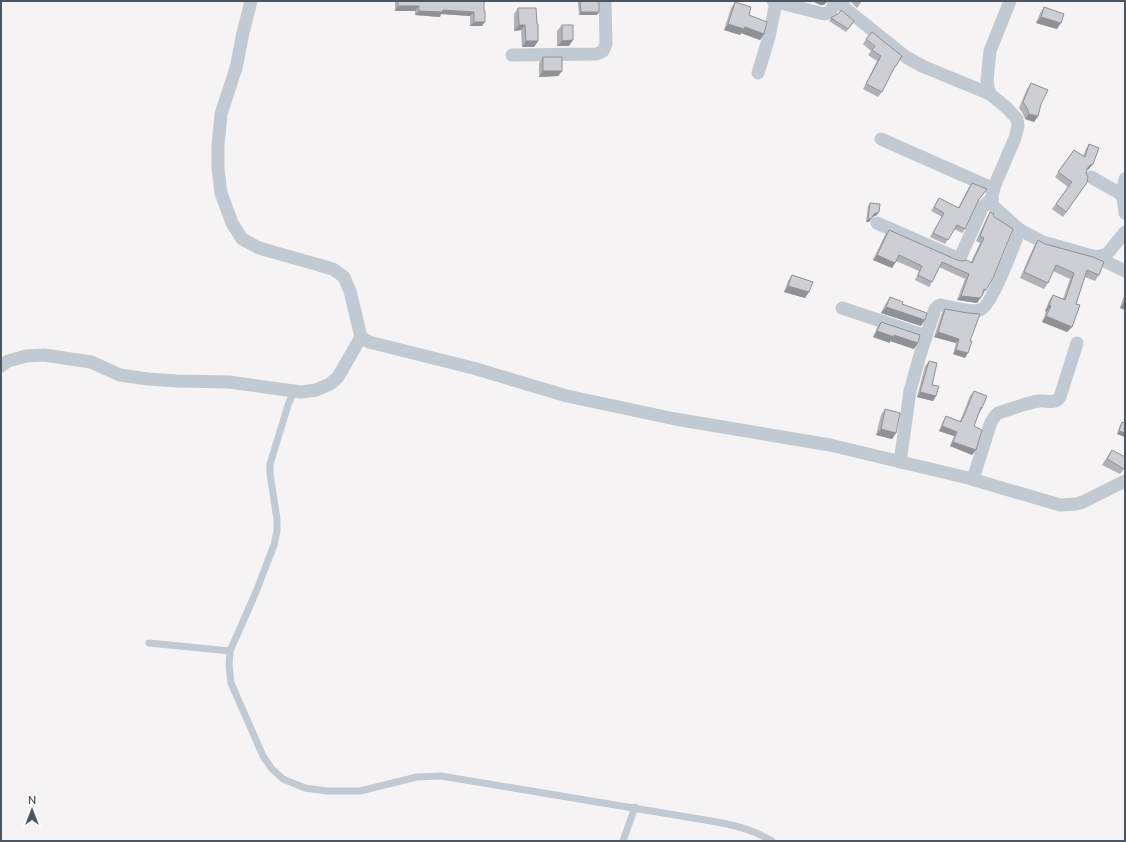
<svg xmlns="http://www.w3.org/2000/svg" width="1126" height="842" font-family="'Nunito Sans',sans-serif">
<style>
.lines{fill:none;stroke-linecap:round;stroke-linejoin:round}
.service{stroke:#c1cad2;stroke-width:7}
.minor{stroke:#c1cad2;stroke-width:13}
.wall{fill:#b0b2b7}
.shaded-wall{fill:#909195}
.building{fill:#cdcfd5;stroke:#909195}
</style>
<rect width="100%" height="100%" fill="#f5f3f3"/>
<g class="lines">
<g class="service">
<path d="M294,390L288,405L270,464V474L277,519V531L274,545L256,592L230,651L229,665L231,683L263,756L272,769L283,779L305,788L327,791H360L417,777L441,776L717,822C737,826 754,830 772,841"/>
<path d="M149,643L230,651"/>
<path d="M623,841L635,807"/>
</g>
<g class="minor">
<path d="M251,1L243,33L236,68L221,114L218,146V169L221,193L232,223L242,239L259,248L333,269L344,277L350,291L361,337L369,342L473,368L567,396L675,419L830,445L968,478L1060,505L1076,504L1083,502L1125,481"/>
<path d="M773,1L824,14L830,12L836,1"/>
<path d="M840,1L846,9L906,57L922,66L990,94"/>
<path d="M1010,1L990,51L987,81L988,87L990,94L1007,108L1017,119L1018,126L1015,138L994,187L992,196V205L1020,230L1043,242L1096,257L1107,254L1125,232"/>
<path d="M512,55L597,54L603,51L606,44L605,1"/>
<path d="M758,73L769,37L776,2"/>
<path d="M881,139L994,189"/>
<path d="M1091,177L1121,194L1123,198L1125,213"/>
<path d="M1122,196L1125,179"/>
<path d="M877,223L957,258H960L983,206L992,199"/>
<path d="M1096,257L1125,271"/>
<path d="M842,308L926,336"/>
<path d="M1,366L8,361L26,356L44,355L91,362L120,375L148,379L177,381L229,382L301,392L316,390L330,384L338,377L361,337"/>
<path d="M900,462L910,391L920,355L935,309L938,306L941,305C951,307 971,313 980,310C992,306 1014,244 1020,230"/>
<path d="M973,479L991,422L995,416L998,413C1011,409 1026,403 1039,401C1046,400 1054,405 1060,397L1077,343"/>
</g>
</g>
<g class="wall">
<path d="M395,1H484L482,26H470V16L441,14L440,17L415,15V11H395Z"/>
<path d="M579,1H599L597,15H579L578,2Z"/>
<path d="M850,1H862L857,8Z"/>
<path d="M735,2L749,15L764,34L760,40L741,33L740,35L724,30L731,8Z"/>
<path d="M1044,7L1057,29L1036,23L1040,13Z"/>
<path d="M518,8L537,24L538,41L534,47H522L521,30L514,31V14Z"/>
<path d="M831,18L854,21L846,32L829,21Z"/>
<path d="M562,25L569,46H557V31Z"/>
<path d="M866,39L896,66L893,71L882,92L878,97L863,89L877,61L868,55L871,51L863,44Z"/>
<path d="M543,57L562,71L558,76L539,77V63Z"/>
<path d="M1031,83L1041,104L1038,116L1034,122L1025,119L1023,114L1019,108L1027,89Z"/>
<path d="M1089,144V169L1087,170L1086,173L1087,180L1088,181L1063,217L1052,209L1068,187L1055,177L1074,150L1083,156L1086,149Z"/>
<path d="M972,183L987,189L978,201L965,229L962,233L954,229L945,244L930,237L942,217L931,211L939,198L958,208L969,187Z"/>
<path d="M870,203L877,215L873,217L869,222H866L868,206Z"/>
<path d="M990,212L993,216L986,290L977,303L957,300L965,279L939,267L932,282L929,287L915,280L919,271L896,261L892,268L873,260L885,235L889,230L957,260L971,262L980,243L976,241L987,217Z"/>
<path d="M1038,240L1099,275L1095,281L1085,277L1076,304L1072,327L1067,332L1042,322L1046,312L1045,311L1049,301L1053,295L1063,299L1070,279L1053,271L1048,283L1044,289L1020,278L1034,246Z"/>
<path d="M792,275L805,298L784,292L788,281Z"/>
<path d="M1125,296V310L1120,308L1123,298Z"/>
<path d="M890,297L902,304L921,326L881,313L886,303Z"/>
<path d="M945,309L970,341L965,358L953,354L956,343L934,337L942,313Z"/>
<path d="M881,322L914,349L890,341V343L873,337L877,328Z"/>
<path d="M929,361L932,385L936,396L933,401L917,397L925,366Z"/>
<path d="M974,391L982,408L979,413L974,426L972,455L950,446L954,436L939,431L943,421L946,416L960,421L961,419L970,396Z"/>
<path d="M885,409L896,433L892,439L876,435L881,415Z"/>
<path d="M1122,422L1125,423V437L1117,434L1120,425Z"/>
<path d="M1112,450L1124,469L1120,474L1102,465Z"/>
</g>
<g class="shaded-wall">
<path d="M812,1H828L824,5H820Z"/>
<path d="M398,6H419L415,11H395Z"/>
<path d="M443,10L474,12L470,16L441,14L440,17L415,15L419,11Z"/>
<path d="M581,12H599L597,15H579Z"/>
<path d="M1041,17L1061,23L1057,29L1036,23Z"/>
<path d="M474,22H485L482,26H470Z"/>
<path d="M728,24L745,27L764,34L760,40L741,33L740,35L724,30Z"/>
<path d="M519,25H525L521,30L514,31Z"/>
<path d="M573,40L569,46H557L562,41Z"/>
<path d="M526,41H538L534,47H522Z"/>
<path d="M543,71H562L558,76L539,77Z"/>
<path d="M1029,114L1038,116L1034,122L1025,119Z"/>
<path d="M1093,164L1089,169L1087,170L1084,173L1090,165Z"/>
<path d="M879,212L877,215L872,217L874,214Z"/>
<path d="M868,219H871L869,222H866Z"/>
<path d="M877,255L895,263L892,268L873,260Z"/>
<path d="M788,286L809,292L805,298L784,292Z"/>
<path d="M961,296H982L977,303L957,300Z"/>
<path d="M1124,302L1125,303V310L1120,308Z"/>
<path d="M1049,305L1051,306L1046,312L1045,311Z"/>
<path d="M886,307L925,320L921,326L881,313Z"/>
<path d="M1046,316L1072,327L1067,332L1042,322Z"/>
<path d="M877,331L894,335L918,343L914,349L890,341V343L873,337Z"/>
<path d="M938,332L959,339L956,343L934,337Z"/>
<path d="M956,350L968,353L965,358L953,354Z"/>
<path d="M920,392L936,396L933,401L917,397Z"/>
<path d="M981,407L982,408L979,413L977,412Z"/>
<path d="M942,426L957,432L954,436L939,431Z"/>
<path d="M881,429L896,433L892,439L876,435Z"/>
<path d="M1119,431L1125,433V437L1117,434Z"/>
<path d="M953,442L976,450L972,455L950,446Z"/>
</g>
<g class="building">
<path d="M398,1H484V11H485V22H474V12L443,10V12L419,11V6H398Z"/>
<path d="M580,1H599V12H581Z"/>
<path d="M735,2L751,7L749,15L767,22L764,34L745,27L744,29L728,24Z"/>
<path d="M1044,7L1064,14L1061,23L1041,17Z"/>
<path d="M518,8H536L537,24H538V41H526L525,25H519Z"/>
<path d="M841,10L854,21L848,29L831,18L839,13Z"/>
<path d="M562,25H573V40L562,41Z"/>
<path d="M872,32L902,56L896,66H895L882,92L866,84L881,56L872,50L875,46L866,39Z"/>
<rect x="543" y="57" width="19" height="14"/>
<path d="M1031,83L1048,90L1041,104L1038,116L1029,114L1027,108L1023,102Z"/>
<path d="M1089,144L1099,148L1093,164L1090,165L1087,169L1086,173L1088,177L1087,180L1088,181L1066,212L1056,204L1072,182L1058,172L1074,150L1085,157Z"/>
<path d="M972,183L987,189L979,199L965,229L957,225L948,240L933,233L944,213L934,207L939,198L959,208Z"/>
<path d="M870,203L880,204L879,212L874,214L871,219H868Z"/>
<path d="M990,212L994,214L993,216L1013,229L993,278L986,290L984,289L982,296L980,298L961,296L969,274L942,262L932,282L918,275L922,266L899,255L895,263L877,255L889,230L957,260L963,261L967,260L972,263L984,238L980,236Z"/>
<path d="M1038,240L1045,244L1093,257L1104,262L1099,275L1087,270L1076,304L1080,305L1072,327L1046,316L1051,306L1049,305L1053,295L1065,300L1074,273L1056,265L1048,283L1024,272Z"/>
<path d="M792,275L813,282L809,292L788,286Z"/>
<path d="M890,297L903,302L902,304L927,313L925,320L886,307Z"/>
<path d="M945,309L968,313L980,314L970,341H972L968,353L956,350L959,339L938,332Z"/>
<path d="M881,322L920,335L918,343L894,335V337L877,331Z"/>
<path d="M929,361L937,363L932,385L939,386L936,396L920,392Z"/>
<path d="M974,391L987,396L982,408L981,407L974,426L982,430L976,450L953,442L957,432L942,426L946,416L961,422L962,418H963Z"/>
<path d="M885,409L900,413L896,433L881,429Z"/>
<path d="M1122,422L1125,423V433L1119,431Z"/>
<path d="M1112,450L1125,457V466L1124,469L1107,459Z"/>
</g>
<rect width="1126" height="842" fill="none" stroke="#4a5661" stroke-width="4"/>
<g transform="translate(32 810)" stroke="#ffffff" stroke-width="3" paint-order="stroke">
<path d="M0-3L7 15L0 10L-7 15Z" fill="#4a5661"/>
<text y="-6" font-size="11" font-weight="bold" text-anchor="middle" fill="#4a5661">N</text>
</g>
</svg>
